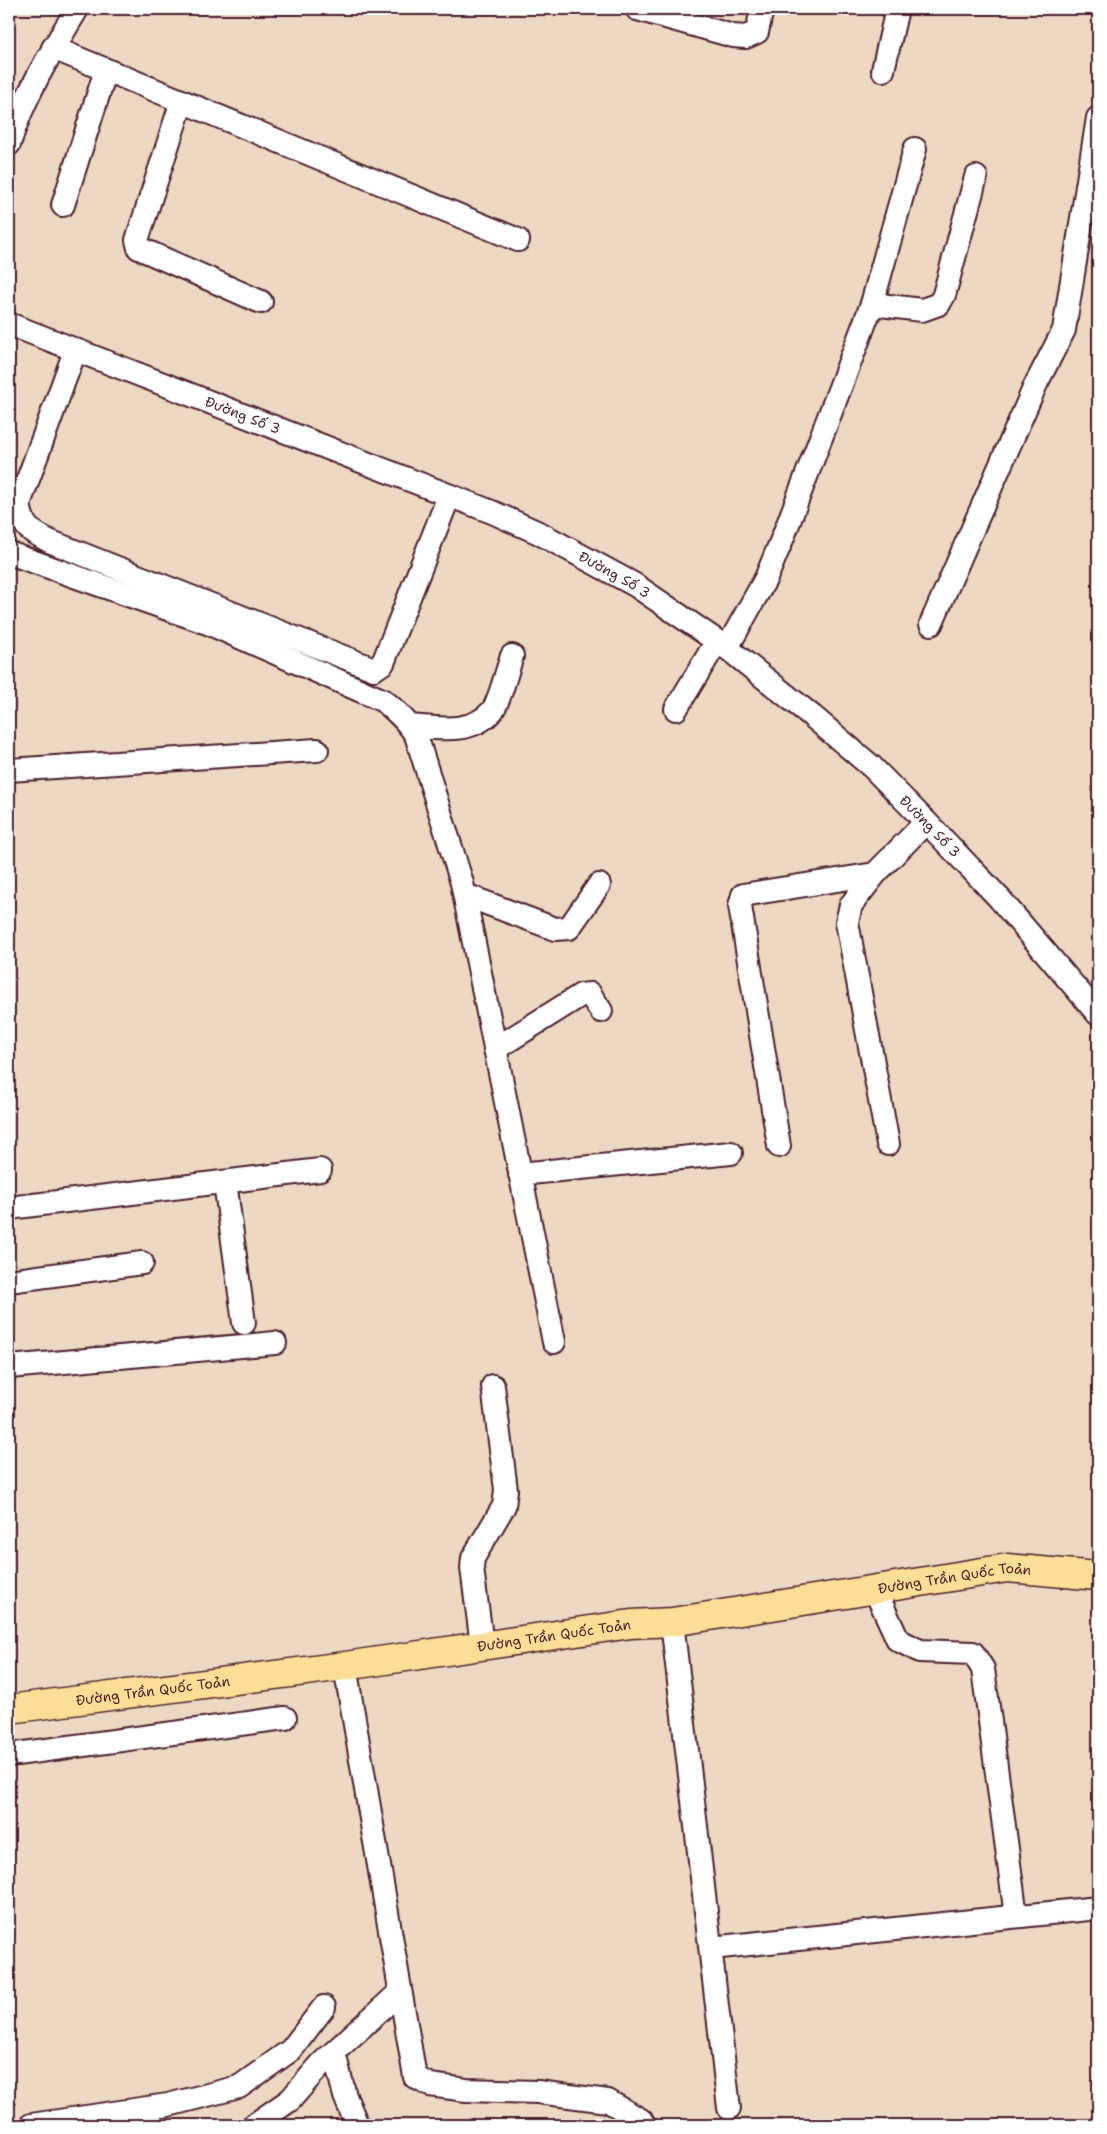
<svg xmlns="http://www.w3.org/2000/svg" width="1107" height="2134" font-family="'Shantell Sans',sans-serif">
<style>
.built{fill:#ecd8c3}
.lines{fill:none;stroke-linecap:round;stroke-linejoin:round}
.minor-casing{stroke:#4a1f2b;stroke-width:26}
.major-casing{stroke:#4a1f2b;stroke-width:31}
.minor{stroke:#fff;stroke-width:22}
.major{stroke:#fdde96;stroke-width:28}
.labels{text-anchor:middle;dominant-baseline:central;stroke-width:4.5;stroke-linejoin:round;paint-order:stroke}
.street-label{font-size:14px;fill:#4a1f2b;stroke:#fff}
</style>
<rect width="100%" height="100%" fill="#f4e8dc"/>
<filter id="ink" filterUnits="userSpaceOnUse"><feTurbulence type="fractalNoise" baseFrequency=".02" numOctaves="2"/><feDisplacementMap in="SourceGraphic" scale="10" xChannelSelector="R" yChannelSelector="G"/><feConvolveMatrix kernelMatrix="1 2 1 2 8 2 1 2 1" color-interpolation-filters="sRGB"/></filter>
<g filter="url(#ink)">
<rect class="built" x="9" y="9" width="1089" height="2116"/>
<g class="lines">
<g class="minor-casing">
<g id="minor">
<path d="M637,9L733,36L746,37L757,32L762,9"/>
<path d="M53,48L518,240"/>
<path d="M883,70L897,9"/>
<path d="M182,101L137,240L139,248L261,302"/>
<path d="M9,144C24,96 51,52 77,9"/>
<path d="M63,205L106,70"/>
<path d="M872,304L922,310L939,304L944,295L976,177"/>
<path id="s1" d="M9,324L492,512L539,533L635,585L727,648L812,716L872,767L939,835L999,898L1098,1014"/>
<path d="M75,351L19,504C24,530 28,529 49,541L374,669L383,663L449,496"/>
<path d="M9,553L210,624L384,701C397,712 407,721 416,735L462,883L554,1342"/>
<path d="M931,624L1036,384L1064,330L1098,118"/>
<path d="M727,648L766,578L783,537L872,304L915,149"/>
<path d="M676,709L717,641"/>
<path d="M410,726C438,728 471,735 492,711C499,703 508,667 512,656"/>
<path d="M9,770L317,750"/>
<path d="M465,895L555,929L569,928L599,885"/>
<path d="M495,1049L581,995L590,994L601,1011"/>
<path d="M888,1144L847,922L851,905L875,874L926,822"/>
<path d="M779,1146L740,906L743,895L875,874"/>
<path d="M520,1174L731,1153"/>
<path d="M225,1182L244,1323"/>
<path d="M9,1208L320,1170"/>
<path d="M9,1281L142,1263"/>
<path d="M9,1367L275,1343"/>
<path d="M875,1590L898,1640L920,1651L973,1653L983,1669L1016,1916"/>
<path d="M672,1622L729,2108"/>
<path d="M482,1645L472,1568L473,1558L504,1506L506,1490L493,1386"/>
<path d="M345,1666L415,2077L430,2085L466,2090L538,2092L608,2101L641,2120L644,2125"/>
<path d="M9,1755L285,1718"/>
<path d="M711,1948L1098,1908"/>
<path d="M334,2053L345,2096L357,2125"/>
<path d="M31,2125L168,2105L239,2087L291,2050L324,2007"/>
<path d="M254,2125L290,2100L322,2063L400,1992"/>
</g>
</g>
<g class="major-casing">
<g id="major">
<path id="s2" d="M9,1709L345,1666L631,1624L672,1622L1007,1568L1098,1576"/>
</g>
</g>
<use href="#minor" class="minor"/>
<use href="#major" class="major"/>
</g>
</g>
<g class="labels">
<g class="street-label">
<text stroke="none"><textPath href="#s1" startOffset="251">Đường Số 3</textPath></text>
<text stroke="none"><textPath href="#s1" startOffset="656">Đường Số 3</textPath></text>
<text stroke="none"><textPath href="#s1" startOffset="1061">Đường Số 3</textPath></text>
<text stroke="none"><textPath href="#s2" startOffset="955">Đường Trần Quốc Toản</textPath></text>
<text stroke="none"><textPath href="#s2" startOffset="550">Đường Trần Quốc Toản</textPath></text>
<text stroke="none"><textPath href="#s2" startOffset="145">Đường Trần Quốc Toản</textPath></text>
</g>
</g>
<rect width="1107" height="2134" fill="none" stroke="#fff" stroke-width="30"/>
<rect x="15" y="15" width="1077" height="2104" fill="none" stroke="#4a1f2b" stroke-width="2" filter="url(#ink)"/>
</svg>
